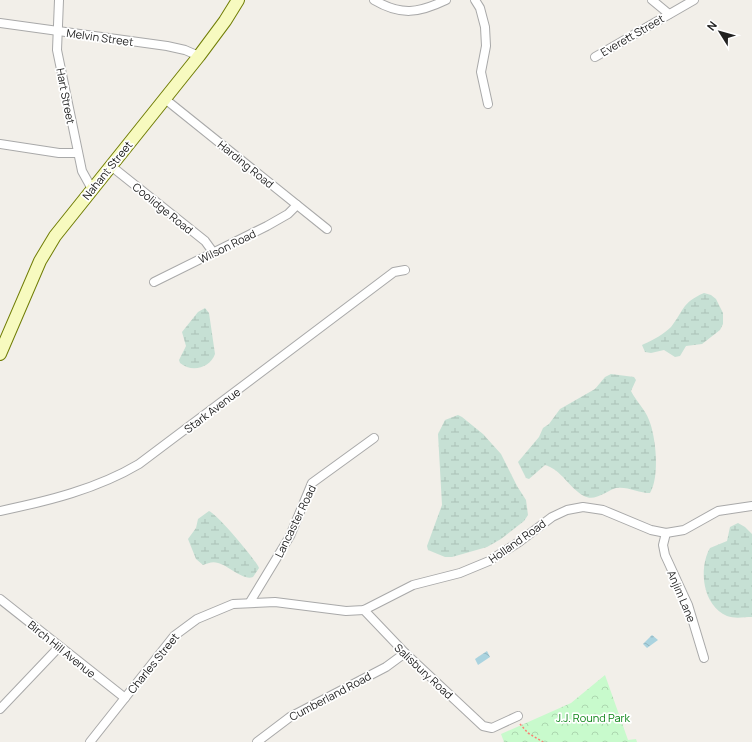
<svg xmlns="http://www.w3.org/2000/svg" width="752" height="742" font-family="Manrope,sans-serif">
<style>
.wetland{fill:url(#wetland-marsh)}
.park{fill:url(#park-crowns)}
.water{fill:url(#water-waves)}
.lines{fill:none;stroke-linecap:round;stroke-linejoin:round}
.street-casing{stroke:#a9a9a9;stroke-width:10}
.secondary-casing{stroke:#707d05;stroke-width:14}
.path{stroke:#fa8072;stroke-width:1.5;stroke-dasharray:2 2;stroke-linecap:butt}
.street{stroke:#fff;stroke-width:8}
.secondary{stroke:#f7fabf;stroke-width:12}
.labels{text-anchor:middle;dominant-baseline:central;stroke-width:3.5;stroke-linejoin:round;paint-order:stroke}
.street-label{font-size:11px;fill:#222;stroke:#fff}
.park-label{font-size:11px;fill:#0c8416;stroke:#fff}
</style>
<defs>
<pattern id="wetland-marsh" width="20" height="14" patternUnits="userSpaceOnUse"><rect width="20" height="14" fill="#c6e0d4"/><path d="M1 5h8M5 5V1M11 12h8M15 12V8" fill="none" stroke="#aac0b6"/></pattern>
<pattern id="park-crowns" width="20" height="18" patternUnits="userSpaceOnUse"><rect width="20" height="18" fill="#c8facc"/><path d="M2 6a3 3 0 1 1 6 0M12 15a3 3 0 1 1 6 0" fill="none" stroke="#acd6af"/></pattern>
<pattern id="water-waves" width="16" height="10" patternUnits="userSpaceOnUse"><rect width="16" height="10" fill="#aad3df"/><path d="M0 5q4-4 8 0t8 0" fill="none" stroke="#92b5bf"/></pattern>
</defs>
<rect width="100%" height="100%" fill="#f2efe9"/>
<g class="wetland">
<path d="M704,293L711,295L716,299L723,313V324L720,330L702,344L686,346L680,356L675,357L664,350L651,353L645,352L642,345L644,344C653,340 664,334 671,327C684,311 681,303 704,293Z"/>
<path d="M205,308L209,313L215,354C210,368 192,373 180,363L179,360L186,346L182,332L198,312Z"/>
<path d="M611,374L634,377L636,380L631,391C636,401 645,409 649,420C656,437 660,477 650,493C639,493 627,486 616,488C606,491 595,502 584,496C569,488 562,470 545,465L529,479L526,478L518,462L539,437L543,428L549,424L560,409L595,389L605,377Z"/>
<path d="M458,415L462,417L483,434L501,454L517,486L526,500L528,515L524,521L501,539L487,547L452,557H445L428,550L427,546L442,505L438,434L445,420Z"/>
<path d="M209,511C216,513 256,560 259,568L253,577C243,581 228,565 218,563C213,561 208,563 203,565L196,559L188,539L196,528L198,519Z"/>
<path d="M738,523L745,527L752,534V617C744,617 735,619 727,616C703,606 698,569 710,548L727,541L730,527Z"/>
</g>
<path class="park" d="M605,675L628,740L636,739L637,742H504L501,734L571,703Z"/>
<g class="water">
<path d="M652,635L658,640L647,648L643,644Z"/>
<path d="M487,651L490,657L478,665L475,659Z"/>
</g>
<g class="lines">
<g class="street-casing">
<g id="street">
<path d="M59,0L57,50L82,171L92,189"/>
<path d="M374,0C401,16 419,13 446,0"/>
<path d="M475,0L480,8L485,27L486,46L481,72L488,104"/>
<path d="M652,0L669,14"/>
<path d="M0,23L167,46L185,50L199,56"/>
<path d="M595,57L694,0"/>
<path d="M165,99L327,229"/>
<path d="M0,144L59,153H78"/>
<path d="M111,166L205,241L213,252"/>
<path d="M154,282L267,226L288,214L297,205"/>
<path d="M0,511C48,501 97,489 139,464L394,272L405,270"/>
<path d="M666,533L663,545L665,555L688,605L704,658"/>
<path d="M0,599L125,698"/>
<path d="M250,602L290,536L312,483L374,438"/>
<path d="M364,610L405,653L483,726L492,728L518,716"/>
<path d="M0,709L59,647"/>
<path d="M90,742L174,636L197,619L233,604L275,602L346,611L364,610L413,585L460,573L489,561L519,542L552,517L567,510L583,507L603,510L651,530L666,533L684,530L718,511L752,506"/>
<path d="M257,742L290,717L386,667L405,653"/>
</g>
</g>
<g class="secondary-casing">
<path id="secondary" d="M0,354L40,261L55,236L199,56L225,21L238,0"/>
</g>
<path class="path" d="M520,724L528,733L543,742"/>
<use href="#street" class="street"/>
<use href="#secondary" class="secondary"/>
</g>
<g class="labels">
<g class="street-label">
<text transform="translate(632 35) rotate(-30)">Everett Street</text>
<text transform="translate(100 37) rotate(8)">Melvin Street</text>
<text transform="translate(66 96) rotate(79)">Hart Street</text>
<text transform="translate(246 164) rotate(39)">Harding Road</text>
<text transform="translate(107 170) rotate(-51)">Nahant Street</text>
<text transform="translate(163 208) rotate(39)">Coolidge Road</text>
<text transform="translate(227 246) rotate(-26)">Wilson Road</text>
<text transform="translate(212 410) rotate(-37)">Stark Avenue</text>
<text transform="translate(295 521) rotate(-64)">Lancaster Road</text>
<text transform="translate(517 541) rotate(-35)">Holland Road</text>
<text transform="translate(682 596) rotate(67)">Anjim Lane</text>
<text transform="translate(62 649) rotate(39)">Birch Hill Avenue</text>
<text transform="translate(153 663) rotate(-51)">Charles Street</text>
<text transform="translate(424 671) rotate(43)">Salisbury Road</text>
<text transform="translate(330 696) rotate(-28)">Cumberland Road</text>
</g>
<g class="park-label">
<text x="593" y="717">J.J. Round Park</text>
</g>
</g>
<g transform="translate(720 32) rotate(307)" stroke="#ffffff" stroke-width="3" paint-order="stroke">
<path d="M0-3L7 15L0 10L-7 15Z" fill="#222222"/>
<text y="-6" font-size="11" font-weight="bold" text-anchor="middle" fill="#222222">N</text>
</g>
</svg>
